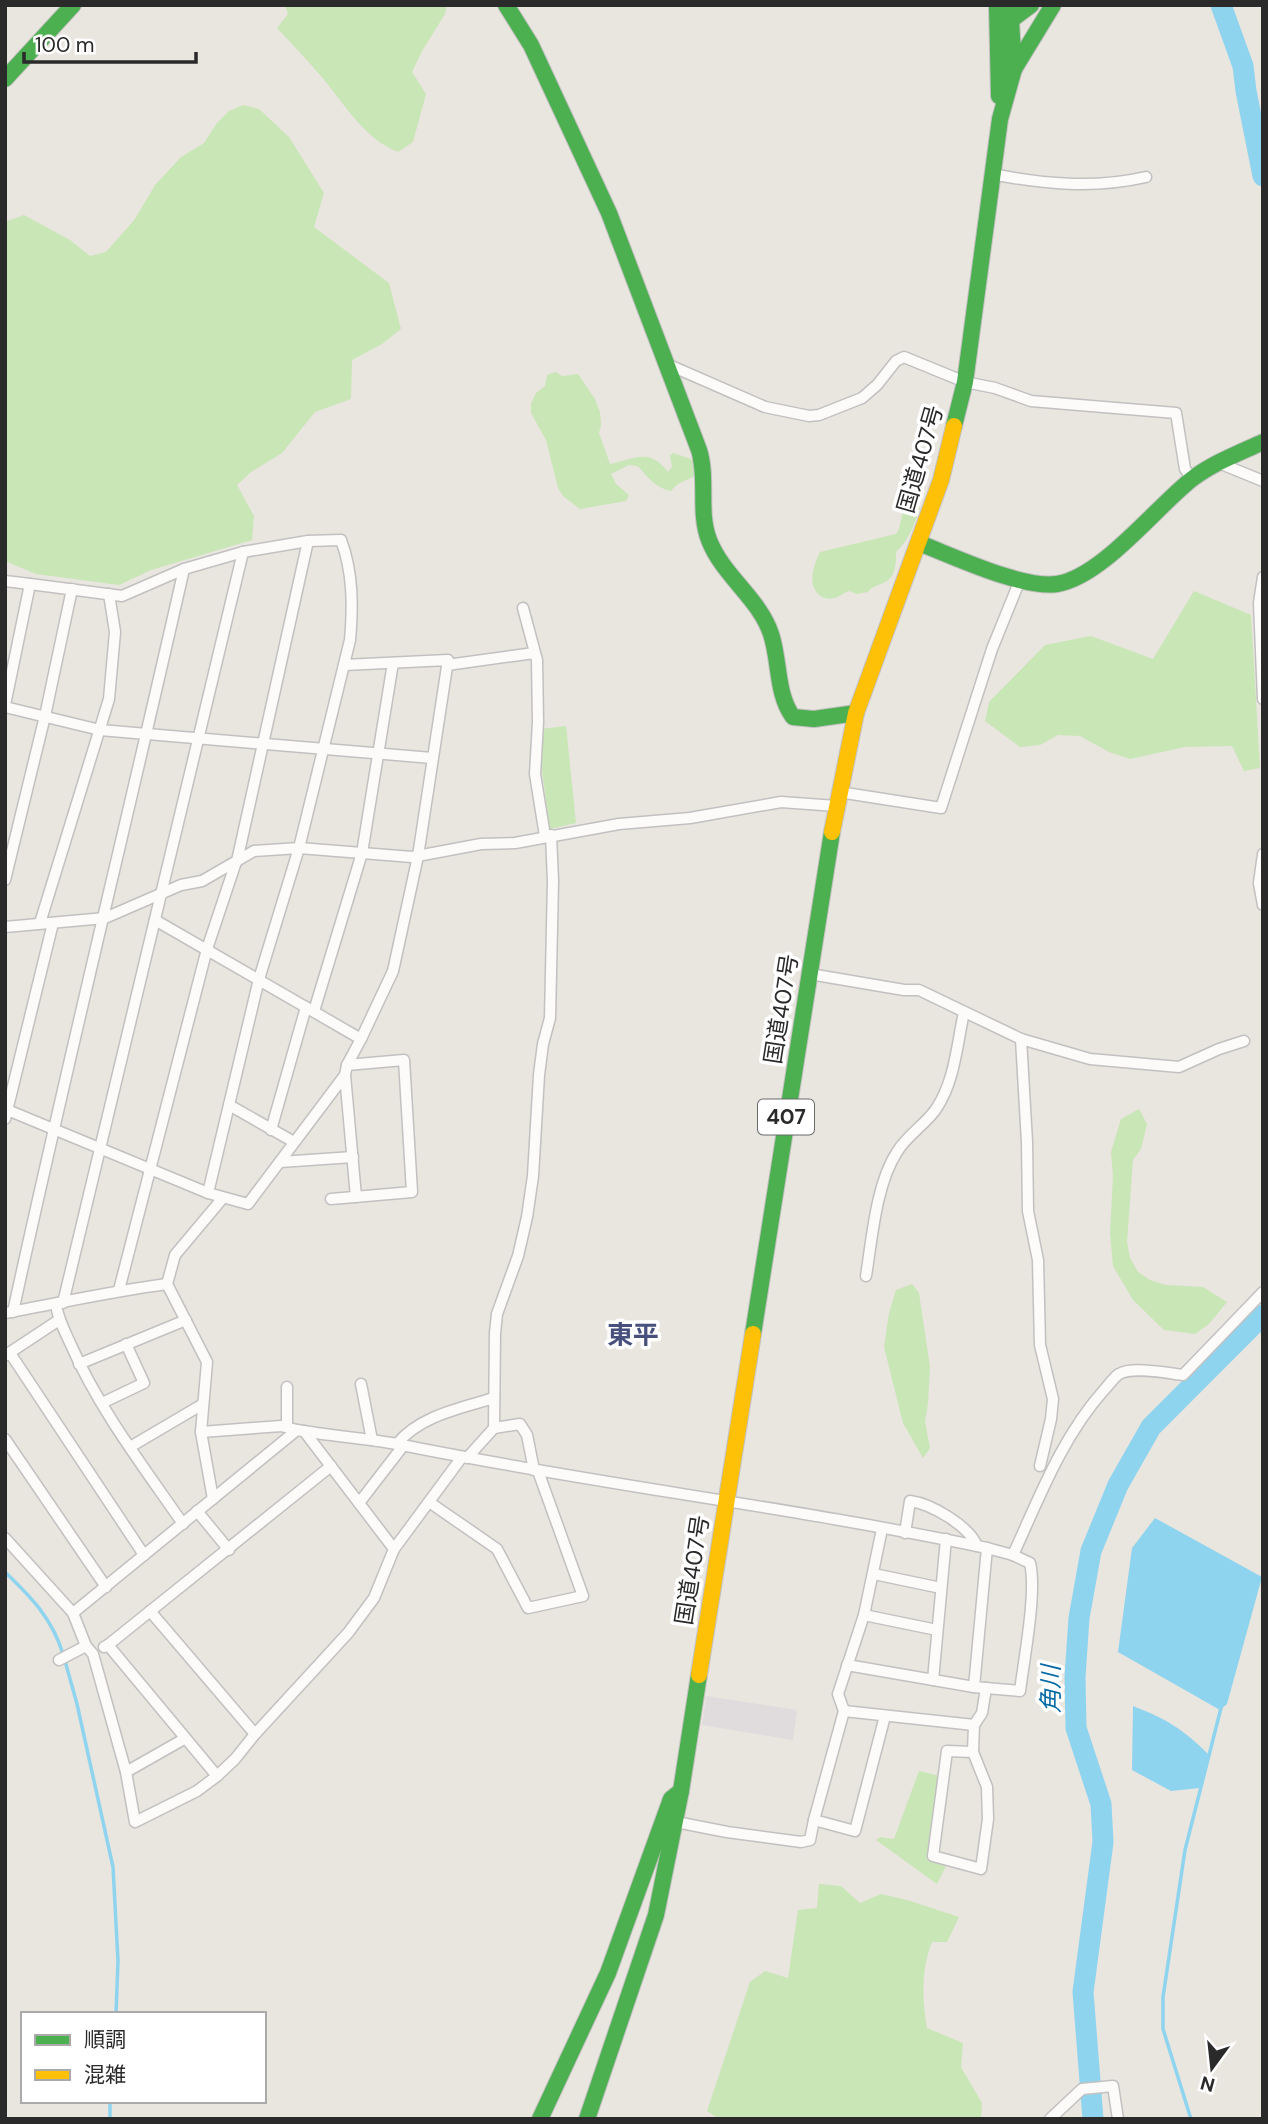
<svg xmlns="http://www.w3.org/2000/svg" width="1268" height="2124" font-family="'DM Sans','Noto Sans JP',sans-serif">
<style>
.industrial{fill:#e0dcde}
.green{fill:#c9e6b6}
.water{fill:#8fd4ef}
.lines{fill:none;stroke-linecap:round;stroke-linejoin:round}
.stream{stroke:#8fd4ef;stroke-width:3.5}
.river{stroke:#8fd4ef;stroke-width:21}
.street-casing{stroke:#c2c1c1;stroke-width:13}
.fast-casing{stroke:#c2c1c1;stroke-width:18}
.slow-casing{stroke:#c2c1c1;stroke-width:18}
.street{stroke:#fcfbfa;stroke-width:10}
.fast{stroke:#4caf50;stroke-width:16}
.slow{stroke:#ffc107;stroke-width:16}
.labels{text-anchor:middle;dominant-baseline:central;stroke-width:7;stroke-linejoin:round;paint-order:stroke}
.shield{fill:#fff;stroke:#6a6a6a;stroke-width:2}
.shield-label{font-size:21px;font-weight:bold;fill:#2a2a2a}
.street-label{font-size:23px;fill:#2a2a2a;stroke:#fff}
.water-label{font-size:24px;font-style:italic;fill:#0569a4;stroke:#fff}
.quarter-label{font-size:26px;font-weight:bold;fill:#48507e;stroke:#fff}
</style>
<rect width="100%" height="100%" fill="#e9e5df"/>
<path class="industrial" d="M706,1696L797,1710L793,1740L702,1725Z"/>
<g class="green">
<path d="M285,5H447L445,14L422,51L412,72L426,94L413,142L398,152C364,139 344,103 321,76C307,60 292,44 277,28L288,14Z"/>
<path d="M243,105L259,109L289,137L324,193L314,227L389,283L401,329L382,344L352,360L351,399L315,412L282,453L251,472L237,485L254,516L252,540L151,570L119,585L36,574L5,561V222L24,215L70,240L90,256L106,252L135,219L155,185L181,157L204,143L217,123L229,111Z"/>
<path d="M556,372L562,376L578,374L595,399L600,412L601,425L599,433L610,464C635,459 649,447 668,472L672,467L670,456L673,453C686,458 697,457 697,473C687,483 682,478 671,491C656,488 647,477 638,466L629,465L611,474L616,484L629,495L626,501L580,509L563,496L558,488L546,440L531,413V403L536,393L545,386L547,375Z"/>
<path d="M918,505L920,508C914,525 909,540 896,552C896,564 896,578 883,583C876,587 873,585 868,592L857,594L849,591C843,593 840,597 834,598C828,600 823,598 818,594C807,582 814,565 820,552L896,534L899,529L904,507Z"/>
<path d="M1194,591L1251,615L1260,768L1244,771L1232,746L1185,747L1130,759L1109,752L1080,736L1058,735L1040,745L1020,747L985,721L989,702L1045,645L1091,636L1153,659Z"/>
<path d="M566,726L576,823L550,829L542,771L541,729Z"/>
<path d="M1139,1109L1147,1124L1141,1149L1133,1160L1127,1242L1130,1258L1138,1272L1150,1280L1166,1285L1203,1287L1227,1302L1209,1324L1195,1334L1164,1330L1133,1300L1113,1266L1110,1233L1113,1176L1111,1152L1121,1119Z"/>
<path d="M912,1284L919,1293L930,1367L928,1403L925,1422L930,1448L923,1458L903,1423L884,1347L889,1313L896,1290Z"/>
<path d="M919,1771L940,1776L928,1858L946,1866L937,1884L876,1840L880,1837L894,1839Z"/>
<path d="M819,1884L841,1886L860,1903L881,1894L907,1900L959,1917L947,1942H932C921,1969 922,2000 927,2028L963,2043L961,2067L982,2103L981,2119H719L707,2111L750,1982L765,1971L788,1978L798,1910L817,1908Z"/>
</g>
<g class="water">
<path d="M1155,1518L1262,1577L1227,1704L1220,1710L1118,1652L1132,1548Z"/>
<path d="M1133,1706C1166,1719 1183,1729 1208,1754L1200,1788L1171,1791L1132,1770Z"/>
</g>
<g class="lines">
<g class="stream">
<path d="M5,1572C31,1597 52,1618 63,1654"/>
<path d="M65,1661L77,1704L113,1867L118,1961L116,2014"/>
<path d="M110,2119V2101"/>
<path d="M1191,2119L1163,2029V1997L1185,1850L1221,1708"/>
</g>
<g class="river">
<path d="M1221,5L1243,66L1246,91L1263,176"/>
<path d="M1093,2119L1083,1992L1103,1842L1101,1804L1076,1728L1075,1677L1079,1618L1091,1551L1118,1485L1151,1427L1263,1315"/>
</g>
<g class="street-casing">
<g id="street">
<path d="M992,174C1043,184 1094,189 1146,177"/>
<path d="M669,365L765,407L809,416L819,415L862,398L877,385L896,361L904,357L965,382L995,388L1031,401L1176,413L1185,469L1192,479"/>
<path d="M1219,463L1263,481"/>
<path d="M1263,577L1259,603L1263,699"/>
<path d="M5,581L30,584"/>
<path d="M523,608L537,660L538,722L535,774L545,836"/>
<path d="M447,665L534,653"/>
<path d="M5,705L30,584L122,596L184,569L243,552L308,541L341,540C353,572 353,606 350,640L299,848L259,979L208,1193"/>
<path d="M5,707L100,730L432,758"/>
<path d="M839,792L941,808L992,649L1020,580"/>
<path d="M1263,854L1259,883L1263,905"/>
<path d="M237,861L308,541"/>
<path d="M5,880L45,716L72,589"/>
<path d="M155,920L361,1039"/>
<path d="M40,923L109,699L115,632L109,594"/>
<path d="M5,927L105,918L181,885L202,881L254,851L299,848L412,857L481,844L515,843L619,824L690,818L781,802L836,806"/>
<path d="M810,974L904,990H919L1021,1039L1090,1059L1179,1067L1219,1049L1244,1041"/>
<path d="M314,1011L362,853L393,663"/>
<path d="M1021,1039L1027,1142L1028,1211L1038,1260L1040,1345L1053,1399L1051,1419L1040,1466"/>
<path d="M345,1075L356,1197"/>
<path d="M229,1105L294,1142"/>
<path d="M5,1109L208,1193L248,1204L345,1075L347,1065L361,1039L393,971L418,856L448,660L344,665"/>
<path d="M5,1119L53,923"/>
<path d="M271,1130L306,1007"/>
<path d="M280,1162L353,1157"/>
<path d="M331,1199L412,1192L404,1060L347,1065"/>
<path d="M866,1276C872,1239 876,1184 897,1152C907,1135 925,1125 936,1109C955,1081 957,1044 964,1012"/>
<path d="M119,1290L207,949L236,862"/>
<path d="M63,1303L243,552"/>
<path d="M56,1305C58,1319 65,1332 71,1345C99,1409 143,1466 183,1524"/>
<path d="M13,1312C67,1063 128,817 184,569"/>
<path d="M5,1313C59,1303 113,1291 167,1284"/>
<path d="M10,1353L144,1555"/>
<path d="M6,1355L59,1320"/>
<path d="M79,1364L186,1320"/>
<path d="M361,1384L372,1440"/>
<path d="M102,1403L144,1383L126,1344"/>
<path d="M287,1427V1387"/>
<path d="M494,1428L520,1424L527,1435L534,1470"/>
<path d="M304,1431L394,1549"/>
<path d="M201,1432L281,1426L297,1430"/>
<path d="M5,1439L106,1587"/>
<path d="M397,1444C419,1416 461,1408 494,1398"/>
<path d="M130,1447L203,1404"/>
<path d="M467,1458L494,1428L495,1333L497,1314L518,1256L527,1217L533,1176L539,1075L543,1044L550,1018L553,881L551,835"/>
<path d="M213,1499L201,1432L207,1362L167,1284L175,1255L222,1199"/>
<path d="M429,1502L497,1549L528,1608L583,1596L538,1471"/>
<path d="M359,1503L403,1446"/>
<path d="M197,1511L229,1550"/>
<path d="M905,1533L910,1501C932,1504 969,1526 977,1546"/>
<path d="M5,1538L73,1613L86,1646L93,1654L126,1772L135,1822L197,1791L217,1776L235,1759L255,1734L348,1633L374,1598L394,1549L462,1457"/>
<path d="M1013,1555C1039,1498 1062,1437 1104,1390C1109,1385 1113,1378 1119,1374C1132,1366 1167,1373 1183,1375L1263,1292"/>
<path d="M874,1574L941,1588"/>
<path d="M150,1611L255,1734"/>
<path d="M73,1613L297,1430C330,1436 364,1438 397,1444C593,1484 792,1507 987,1548L1013,1555L1030,1563C1037,1592 1024,1659 1020,1691L974,1687L847,1665"/>
<path d="M864,1615L937,1630"/>
<path d="M108,1645L331,1466"/>
<path d="M104,1647L108,1645L217,1776"/>
<path d="M59,1660L86,1646"/>
<path d="M933,1680L946,1539"/>
<path d="M974,1687L987,1548"/>
<path d="M844,1711L974,1725"/>
<path d="M973,1752L947,1751L933,1856L981,1869L988,1819L987,1787L973,1752L974,1725L982,1713L986,1688"/>
<path d="M126,1772L184,1739"/>
<path d="M814,1820L855,1831L885,1716"/>
<path d="M676,1822L727,1832L801,1842L810,1840L814,1820L844,1711L838,1694L864,1615L882,1529"/>
<path d="M1050,2119L1082,2089L1113,2086L1118,2119"/>
</g>
</g>
<g class="fast-casing">
<g id="fast">
<path d="M506,5L531,45L609,213L699,450C708,479 698,512 709,540C723,576 759,598 771,634C780,661 776,694 793,717L814,719L856,713"/>
<path d="M997,5L999,96"/>
<path d="M1007,28L1011,20L1031,5"/>
<path d="M1014,69L1053,5"/>
<path d="M5,79L73,5"/>
<path d="M954,426L965,382L1000,119L1014,69L1010,5"/>
<path d="M919,543C953,556 1022,589 1057,584C1102,577 1156,507 1192,479C1213,463 1239,453 1263,442"/>
<path d="M753,1334L832,832"/>
<path d="M540,2119L608,1973L671,1799L681,1791"/>
<path d="M587,2119L656,1915L681,1791L699,1675"/>
</g>
</g>
<g class="slow-casing">
<g id="slow">
<path d="M832,832L856,713L941,480L954,426"/>
<path d="M699,1675L753,1334"/>
</g>
</g>
<use href="#street" class="street"/>
<use href="#fast" class="fast"/>
<use href="#slow" class="slow"/>
</g>
<g class="labels">
<rect class="shield" x="758" y="1099.5" width="56" height="35" rx="5"/>
<g class="shield-label">
<text x="786" y="1117">407</text>
</g>
<g class="street-label">
<text transform="translate(920 459) rotate(-74)">国道407号</text>
<text transform="translate(781 1009) rotate(-81)">国道407号</text>
<text transform="translate(692 1570) rotate(-81)">国道407号</text>
</g>
<g class="water-label">
<text transform="translate(1050 1689) rotate(-90)">角川</text>
</g>
<g class="quarter-label">
<text x="633" y="1335">東平</text>
</g>
</g>
<rect width="1268" height="2124" fill="none" stroke="#2a2a2a" stroke-width="14"/>
<rect x="21" y="2012" width="245" height="91" fill="#ffffff" stroke="#aaaaaa" stroke-width="2"/>
<rect x="35" y="2035" width="35" height="10" fill="#4caf50" stroke="#aaaaaa" stroke-width="2"/>
<text x="84" y="2047" font-size="21" fill="#2a2a2a">順調</text>
<rect x="35" y="2070" width="35" height="10" fill="#ffc107" stroke="#aaaaaa" stroke-width="2"/>
<text x="84" y="2082" font-size="21" fill="#2a2a2a">混雑</text>
<g transform="translate(1212 2068) rotate(195)" stroke="#ffffff" stroke-width="5" paint-order="stroke">
<path d="M0-5L12 26L0 18L-12 26Z" fill="#2a2a2a"/>
<text y="-10" font-size="19" font-weight="bold" text-anchor="middle" fill="#2a2a2a">N</text>
</g>
<path d="M24 52v10h172v-10" fill="none" stroke="#2a2a2a" stroke-width="3.5"/>
<text x="35" y="52" font-size="21" fill="#2a2a2a" stroke="#ffffff" stroke-width="5" paint-order="stroke">100 m</text>
</svg>
